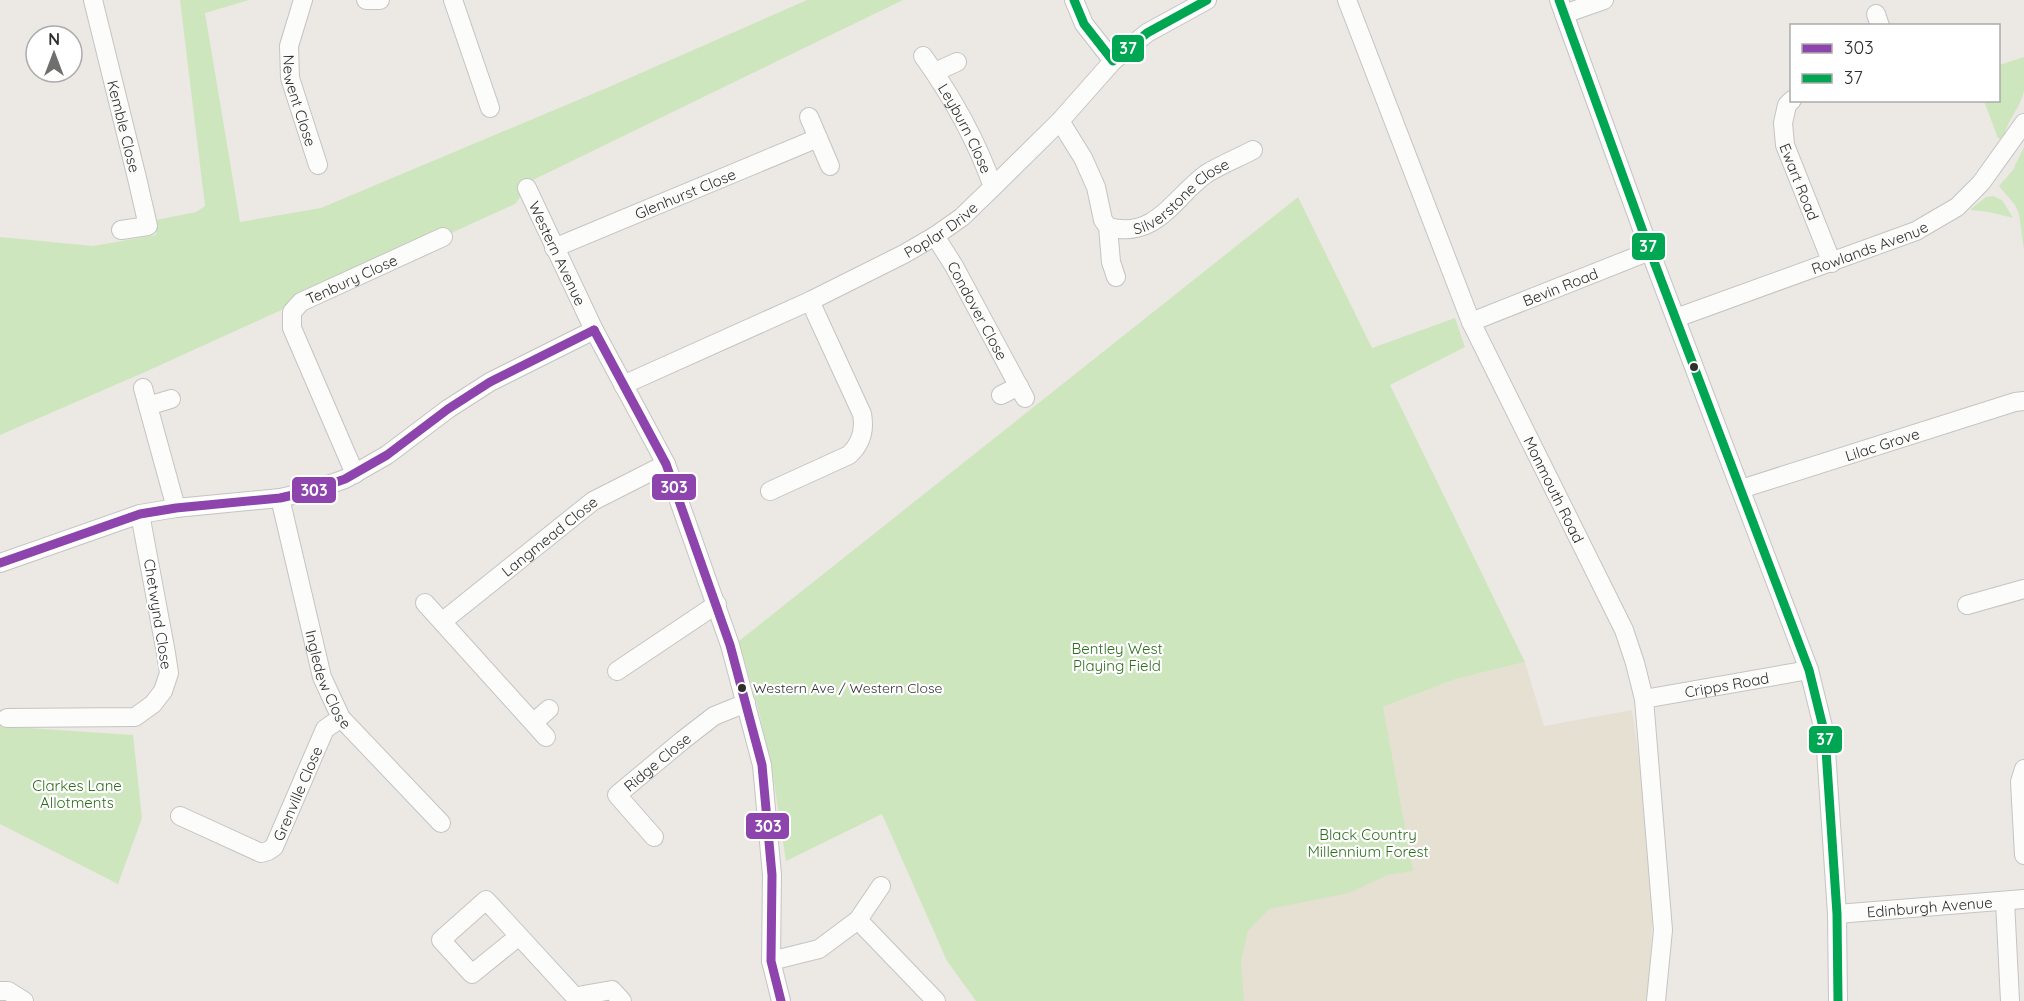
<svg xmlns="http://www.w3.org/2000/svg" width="2024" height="1001" font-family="Quicksand,sans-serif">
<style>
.education{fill:#e6e0d3}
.green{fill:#cee6be}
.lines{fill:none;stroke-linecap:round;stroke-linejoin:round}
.minor-casing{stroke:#c5c4c5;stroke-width:20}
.minor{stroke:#fcfcfb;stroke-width:18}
.bus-1-casing{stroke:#fff;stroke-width:14}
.bus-2-casing{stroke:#fff;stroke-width:14}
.bus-1{stroke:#8e44ad;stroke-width:9}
.bus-2{stroke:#00a651;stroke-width:9}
.bus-dot{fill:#2e2e2e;stroke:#fff;stroke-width:2}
.labels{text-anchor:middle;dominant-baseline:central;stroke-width:4.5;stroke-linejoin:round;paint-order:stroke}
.bus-label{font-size:14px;fill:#2e2e2e;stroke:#fff;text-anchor:start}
.street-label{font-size:15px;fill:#2e2e2e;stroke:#fff}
.park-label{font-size:15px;fill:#2c6e1b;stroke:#fff}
.line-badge{stroke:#fff;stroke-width:2}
.badge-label{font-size:16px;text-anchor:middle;font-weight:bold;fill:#fff}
</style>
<rect width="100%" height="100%" fill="#ece8e4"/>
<path class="education" d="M1525,662L1544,726L1632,710L1645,803L1654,889L1648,1001H1217L1194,905L1355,718L1456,679Z"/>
<g class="green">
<path d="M180,0H249L205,13L240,222L321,208L609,87L807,0H903L533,180L515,204L145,372L0,435V237L93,246L156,235V220L196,212L205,206Z"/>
<path d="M2024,57C2024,68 2024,80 2024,91C2020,109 2005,122 2004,140L1998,138L1984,101L1998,100L1999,65Z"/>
<path d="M2024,147V250L2019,214L2015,205L1999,186L2013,170Z"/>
<path d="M1993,196L2002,200L2013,218L1989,212L1970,210L1986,197Z"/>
<path d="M1298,197L1372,348L1455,318L1465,347L1390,385L1525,662L1456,679L1383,707L1413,871L1388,875L1349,893L1269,909L1248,931L1241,961L1244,1001H976L947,961L882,814L786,861L773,776L759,712L739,641Z"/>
<path d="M0,726L133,735L142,818L118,884L0,824Z"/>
</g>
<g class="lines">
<g class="minor-casing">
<g id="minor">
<path id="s1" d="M93,0L137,178L148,226L121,230"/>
<path id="s2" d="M303,0L289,46L290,78L318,165"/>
<path d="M366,0H380"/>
<path d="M453,0L490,108"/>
<path d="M1074,0L1084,24L1113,61"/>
<path id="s3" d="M1347,0L1471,322L1624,630L1635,663L1644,699L1663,930L1656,1001"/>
<path d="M1559,0L1650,251L1809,670L1825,735L1837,914L1838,1001"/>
<path d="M1564,14L1604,0"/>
<path d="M1876,14L1880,26"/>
<path id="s4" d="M923,56C951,95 977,142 993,187"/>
<path d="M935,72L957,62"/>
<path id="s5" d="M1792,100L1787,105L1783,123L1785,145L1832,263"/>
<path d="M809,117L830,166"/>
<path d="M1060,121L1083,158L1096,187L1103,220L1108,227L1111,262L1116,277"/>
<path id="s6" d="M527,188L594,330L666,464L730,645L762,765L772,875L771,961L781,1001"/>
<path id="s7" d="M1108,227C1156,240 1174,197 1206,174C1220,165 1238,158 1253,150"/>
<path id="s8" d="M935,236L954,266L1025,398"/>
<path id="s9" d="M554,248L818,138"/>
<path id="s10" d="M1676,318L1916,231L1957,207L1981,183L2024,123"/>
<path id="s11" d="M1471,322L1650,251"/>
<path id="s12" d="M623,385L810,301L904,254L935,236L962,217L993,187L1060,121L1113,61L1147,33L1207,0"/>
<path d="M143,388L176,508"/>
<path d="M1001,395L1019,386"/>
<path d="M148,406L171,399"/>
<path id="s13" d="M355,474L292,328V312L301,302L443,237"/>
<path id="s14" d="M1741,489L2015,402L2024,401"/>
<path d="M770,491L849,455C861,444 865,430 862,414L810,301"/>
<path id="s15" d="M280,498L322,677L341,718L441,823"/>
<path d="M0,563L140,514L176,508L280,498L311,491L345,479L387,455L448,409L490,382L594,330"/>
<path d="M425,603L546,737"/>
<path d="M1967,605L2024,589"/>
<path id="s16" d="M443,621L593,501L666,464"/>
<path d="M617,671L717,604"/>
<path id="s17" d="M1644,699L1809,670"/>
<path d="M7,718L135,717L153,704L163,691L169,673L166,653L140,514"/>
<path d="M534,722L549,709"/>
<path d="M2024,769L2020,782L2024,855"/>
<path id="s18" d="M180,816L261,853L268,851L274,847L325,729L341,718"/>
<path id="s19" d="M654,837L617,795L683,740L714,716L746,703"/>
<path d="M2005,901L2010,1001"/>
<path id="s20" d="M1837,914L2024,899"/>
<path d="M858,920L936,1001"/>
<path d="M519,936L472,974L441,940L486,900L578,1000"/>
<path d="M771,961L819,949L858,920L881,886"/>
<path d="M0,991H8L24,1001"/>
<path d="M577,1001L583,995L612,990L622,1001"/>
</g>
</g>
<use href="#minor" class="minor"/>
<g class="bus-1-casing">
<g id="bus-1">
<path d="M594,330L666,464L730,645L762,765L772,875L771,961L781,1001"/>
<path d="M0,563L140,514L176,508L280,498L311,491L345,479L387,455L448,409L490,382L594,330"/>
</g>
</g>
<g class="bus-2-casing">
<g id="bus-2">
<path d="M1074,0L1084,24L1113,61L1147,33L1207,0"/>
<path d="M1559,0L1650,251L1809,670L1825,735L1837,914L1838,1001"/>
</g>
</g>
<use href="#bus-1" class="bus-1"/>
<use href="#bus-2" class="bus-2"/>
</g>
<g class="bus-dot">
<circle cx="1694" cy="367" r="5"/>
<circle cx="742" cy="688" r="5"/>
</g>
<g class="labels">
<g class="bus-label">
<text x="753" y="688">Western Ave / Western Close</text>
</g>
<g class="street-label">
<text stroke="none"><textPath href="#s2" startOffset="104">Newent Close</textPath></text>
<text stroke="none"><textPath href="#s1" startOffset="130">Kemble Close</textPath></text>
<text stroke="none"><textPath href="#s4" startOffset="84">Leyburn Close</textPath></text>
<text stroke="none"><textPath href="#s5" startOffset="87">Ewart Road</textPath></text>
<text stroke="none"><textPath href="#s9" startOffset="142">Glenhurst Close</textPath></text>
<text stroke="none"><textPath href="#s7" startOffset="84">Silverstone Close</textPath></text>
<text stroke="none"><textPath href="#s12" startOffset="354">Poplar Drive</textPath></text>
<text stroke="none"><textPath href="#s10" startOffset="206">Rowlands Avenue</textPath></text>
<text stroke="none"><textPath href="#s6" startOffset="72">Western Avenue</textPath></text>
<text stroke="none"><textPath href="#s13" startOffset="244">Tenbury Close</textPath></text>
<text stroke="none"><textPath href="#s11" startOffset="96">Bevin Road</textPath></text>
<text stroke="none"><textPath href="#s8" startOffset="86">Condover Close</textPath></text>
<text stroke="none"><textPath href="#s14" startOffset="148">Lilac Grove</textPath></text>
<text stroke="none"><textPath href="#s3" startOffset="532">Monmouth Road</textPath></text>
<text stroke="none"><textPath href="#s16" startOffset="136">Langmead Close</textPath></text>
<text transform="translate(158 614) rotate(81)">Chetwynd Close</text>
<text stroke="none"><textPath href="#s15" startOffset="188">Ingledew Close</textPath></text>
<text stroke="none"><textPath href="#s17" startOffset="84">Cripps Road</textPath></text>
<text stroke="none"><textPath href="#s19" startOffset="108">Ridge Close</textPath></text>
<text stroke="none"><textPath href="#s18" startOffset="162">Grenville Close</textPath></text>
<text stroke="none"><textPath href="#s20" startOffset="93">Edinburgh Avenue</textPath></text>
</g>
<g class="park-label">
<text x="1117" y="648">Bentley West<tspan x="1117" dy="17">Playing Field</tspan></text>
<text x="77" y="785">Clarkes Lane<tspan x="77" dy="17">Allotments</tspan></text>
<text x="1368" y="834">Black Country<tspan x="1368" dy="17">Millennium Forest</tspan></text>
</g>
</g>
<g class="line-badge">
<rect x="1111" y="34" width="34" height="29" rx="6" fill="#00a651"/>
<rect x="1631" y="232" width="35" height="29" rx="6" fill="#00a651"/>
<rect x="651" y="473" width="46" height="28" rx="6" fill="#8e44ad"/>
<rect x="291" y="476" width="46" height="28" rx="6" fill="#8e44ad"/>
<rect x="1808" y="725" width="35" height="29" rx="6" fill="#00a651"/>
<rect x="745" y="812" width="45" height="28" rx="6" fill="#8e44ad"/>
</g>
<g class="badge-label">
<text x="1128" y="54">37</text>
<text x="1648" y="252">37</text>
<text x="674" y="493">303</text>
<text x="314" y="496">303</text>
<text x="1825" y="745">37</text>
<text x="768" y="832">303</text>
</g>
<rect x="1790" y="24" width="210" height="78" fill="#ffffff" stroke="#ababab" stroke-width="1.5"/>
<rect x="1802" y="44" width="30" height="9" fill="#8e44ad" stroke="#ababab" stroke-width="1.5"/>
<text x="1844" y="54" font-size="18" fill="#2e2e2e">303</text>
<rect x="1802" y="74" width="30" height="9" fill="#00a651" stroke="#ababab" stroke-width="1.5"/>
<text x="1844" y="84" font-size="18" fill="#2e2e2e">37</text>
<g transform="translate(54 54)"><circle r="28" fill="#ffffff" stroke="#ababab" stroke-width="1.5"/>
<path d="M0-4.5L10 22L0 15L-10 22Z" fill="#706f6e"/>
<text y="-9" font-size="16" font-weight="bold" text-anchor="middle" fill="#2e2e2e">N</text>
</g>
</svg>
